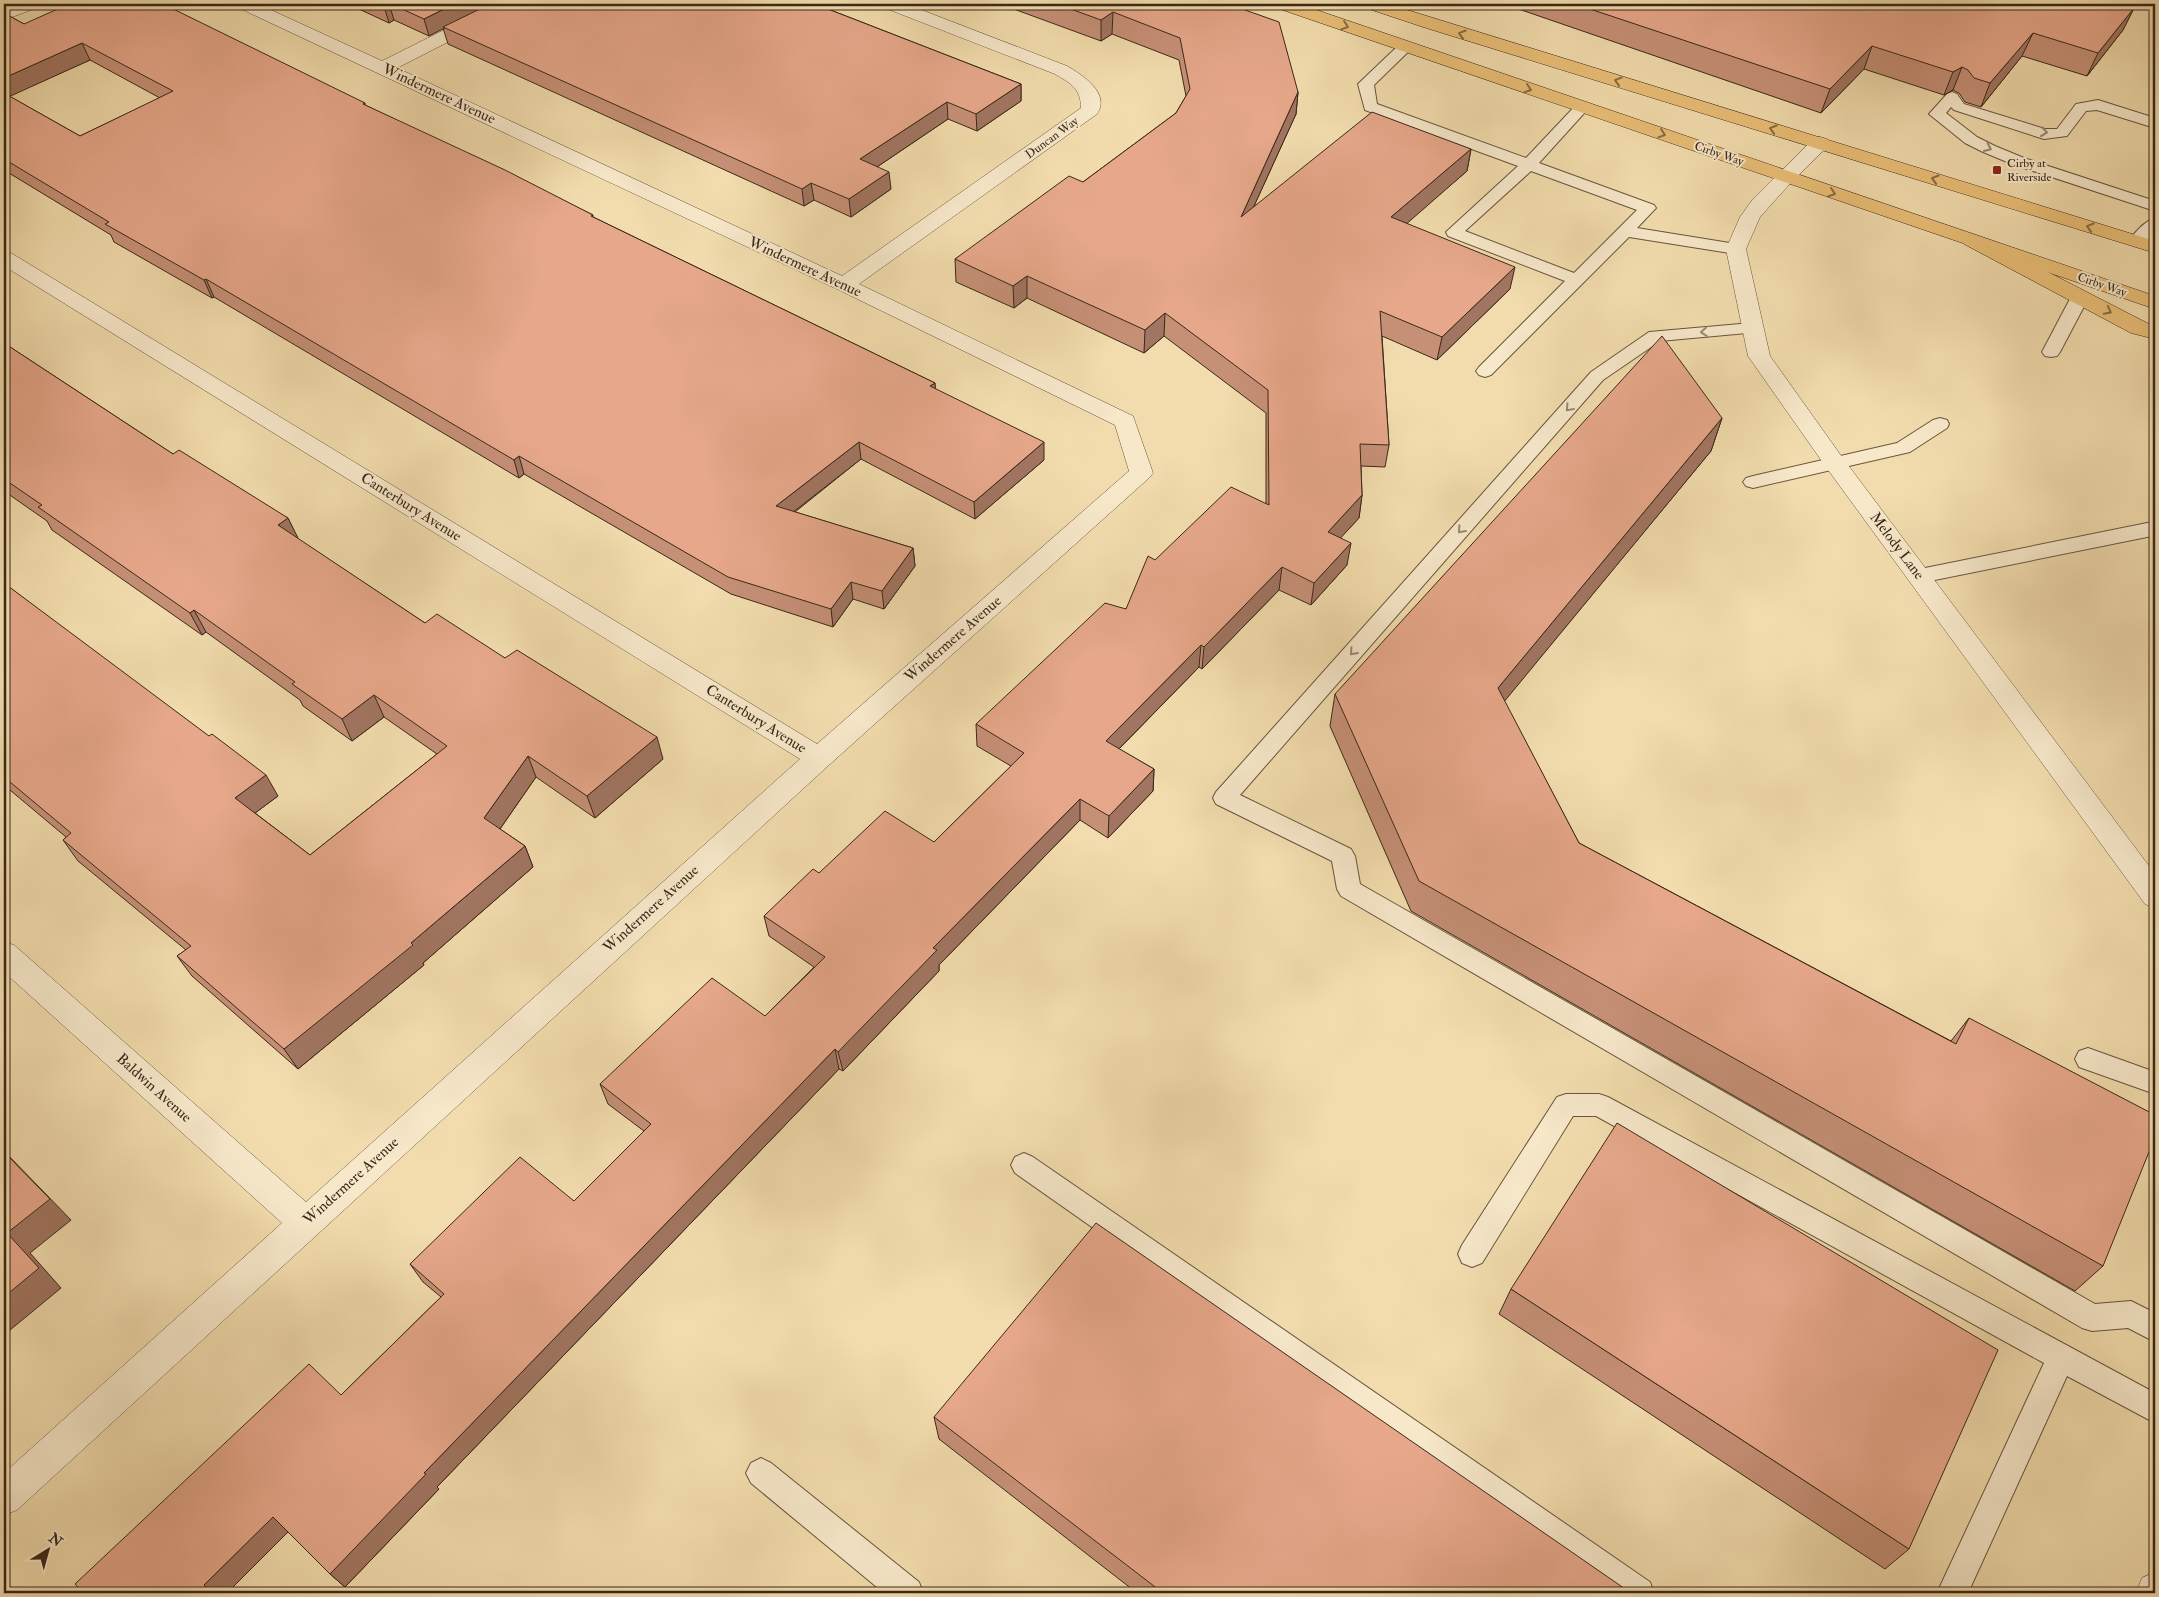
<svg xmlns="http://www.w3.org/2000/svg" width="2159" height="1597" font-family="'IM FELL Double Pica',serif">
<style>
.lines{fill:none;stroke-linecap:round;stroke-linejoin:round}
.service-casing{stroke:#68553d;stroke-width:2}
.minor-casing{stroke:#68553d;stroke-width:1}
.tertiary-casing{stroke:#68553d;stroke-width:1}
.secondary-casing{stroke:#3a2818;stroke-width:1}
.primary-casing{stroke:#3a2818;stroke-width:1}
.motorway-casing{stroke:#3a2818;stroke-width:1}
.service{fill:#f7e8ca;fill-rule:evenodd}
.minor{fill:#f7e8ca;fill-rule:evenodd}
.tertiary{fill:#f7e8ca;fill-rule:evenodd}
.secondary{fill:#f7e8ca;fill-rule:evenodd}
.primary{fill:#e9be76;fill-rule:evenodd}
.motorway{fill:#e9be76;fill-rule:evenodd}
.wall{fill:#c69077;stroke:#3a2818;fill-rule:evenodd}
.shaded-wall{fill:#a17561;stroke:#3a2818}
.building{fill:#e6a78a;stroke:#3a2818}
.oneway{stroke:#896c42}
.oneway2{stroke:#988871}
.poi-dot{fill:#8f2418;stroke:#f7e8ca;stroke-width:2}
.labels{text-anchor:middle;dominant-baseline:central;stroke-width:4;stroke-linejoin:round;paint-order:stroke}
.far-street-label{font-size:12px;fill:#3a2818;stroke:#f7e8ca}
.far-poi-label{font-size:12px;fill:#3a2818;stroke:#f7e8ca;text-anchor:start}
.street-label{font-size:15px;fill:#3a2818;stroke:#f7e8ca}
</style>
<rect width="100%" height="100%" fill="#f2dcad"/>
<filter id="stains"><feTurbulence type="fractalNoise" baseFrequency=".004" numOctaves="4"/><feColorMatrix values="0 0 0 0 .2 0 0 0 0 .09 0 0 0 0 .02 0 0 0 .5 -.17"/></filter>
<radialGradient id="worn" r=".72"><stop offset=".6" stop-color="#630" stop-opacity="0"/><stop offset="1" stop-color="#630" stop-opacity=".3"/></radialGradient>
<g class="lines">
<g class="service-casing">
<g id="service">
<path d="M1405,43L1410,44L1412,47L1410,50L1374,85L1377,104L1526,158L1577,104H1587L1590,107L1587,110L1539,163L1654,205L1656,208L1637,228L1736,244L1742,245L1744,249L1742,253L1736,254L1629,237L1491,375L1485,377L1479,375L1476,371L1479,367L1565,281L1448,236L1446,232L1518,166L1365,110L1358,84L1400,44ZM1531,171L1637,210L1574,273L1465,231Z"/>
<path d="M1952,92L1957,94L1964,104L2045,129H2057L2076,104L2098,100L2155,118V128L2097,110L2086,111L2067,136L2044,139L1954,110L1951,107L1946,113L1977,137L1995,146L2024,158L2155,201V211L2012,164L1983,152L1965,143L1929,114L1947,94Z"/>
<path d="M2155,218V232L2143,245H2131L2129,241C2135,232 2145,221 2155,218Z"/>
<path d="M2080,292L2086,293L2089,297L2060,352L2057,356L2051,357L2045,356L2042,352L2071,297L2074,293Z"/>
<path d="M1752,323L1758,324L1761,328L1758,332L1660,341L1603,380L1240,795L1351,849L1355,856L1360,884L2095,1304L2131,1301L2155,1313V1342L2128,1328L2092,1331L2082,1328L1341,896L1337,889L1332,861L1216,804L1213,798L1216,792L1591,372L1649,332Z"/>
<path d="M1940,418L1947,420L1949,424L1947,428L1910,452L1753,488L1746,486L1743,482L1746,478L1753,476L1897,443L1933,420Z"/>
<path d="M2152,522L2155,523V535L2152,536L1920,583L1913,581L1910,576L1913,571L1920,569Z"/>
<path d="M2088,1048L2155,1072V1094L2079,1067L2075,1059L2079,1051Z"/>
<path d="M1566,1094H1599L1608,1097L2155,1393V1423L2067,1376L1968,1593H1937L2044,1363L1596,1116H1573L1482,1263L1472,1267L1462,1263L1458,1254L1462,1245L1557,1097Z"/>
<path d="M1024,1153L1033,1157L1650,1582L1654,1593H1613L1015,1173L1011,1165L1015,1157Z"/>
<path d="M761,1458L771,1463L919,1582L923,1593H884L751,1483L746,1473L751,1463Z"/>
</g>
</g>
<g class="minor-casing">
<g id="minor">
<path d="M16,4H39L36,8L4,20V9Z"/>
<path d="M236,4H258L382,61L496,4H517L515,8L397,68L842,276L1081,108C1081,88 1070,83 1055,74L885,8L883,4H906L1067,66C1082,75 1111,93 1097,114L859,284L1133,416L1153,473L1149,478L829,765L17,1510L4,1515V1473L282,1223L4,972V942L14,945L306,1202L800,759L4,266V251L11,253L817,744L1129,471L1115,425L837,289L239,8Z"/>
</g>
</g>
<g class="tertiary-casing">
<g id="tertiary">
<path d="M1786,171L1793,173L1796,177L1760,217L1746,249L1770,356L1842,457L2155,874V908L2145,904L1826,467L1748,356L1726,249L1740,217L1753,199L1779,173Z"/>
<path d="M2155,1572V1593H2136L2142,1578Z"/>
</g>
</g>
<g class="secondary-casing">
<path id="secondary" d="M1820,137L1827,139L1830,143L1827,147L1793,181L1786,183L1779,181L1776,177L1779,173L1813,139Z"/>
</g>
<g class="primary-casing">
<g id="primary">
<path d="M1274,4H1299L2155,296V309L1277,8Z"/>
<path d="M1364,4H1388L2155,241V253L1423,27L1366,8Z"/>
</g>
</g>
<g class="motorway-casing">
<path id="motorway" d="M1971,234L1978,236L2147,323L2155,326V339L2131,333L1964,244L1961,240L1964,236Z"/>
</g>
<use href="#service" class="service"/>
<use href="#minor" class="minor"/>
<use href="#tertiary" class="tertiary"/>
<use href="#secondary" class="secondary"/>
<use href="#primary" class="primary"/>
<use href="#motorway" class="motorway"/>
</g>
<g class="wall">
<path d="M348,4H815L1021,84V101L977,131L948,119L877,167L891,189L851,217L814,200L804,206L448,44L443,28L429,36L394,20L389,23Z"/>
<path d="M1000,4H1228L1298,92L1296,114L1254,206L1471,149L1467,171L1406,223L1510,289L1437,360L1382,336L1389,445L1385,467L1361,466L1362,495L1359,518L1340,538L1347,565L1311,605L1279,590L1202,669L1199,667L1119,749L1154,769L1153,791L1108,838L1080,820L939,965V971L843,1071L839,1069L437,1487L439,1489L345,1587L330,1574L288,1532L341,1395L441,1297L423,1282L410,1264L574,1201L644,1131L608,1104L600,1084L765,1016L814,967L769,936L764,916L819,873L934,842L1011,766L977,746L976,724L1126,609L1155,560L1266,504V413L1164,336L1144,353L1027,298L1014,308L956,282L955,259L1083,182L1176,113L1186,96L1179,60L1112,34L1101,41Z"/>
<path d="M1504,4H2121L2134,8L2123,30L2087,76L2022,56L1981,107L1965,102L1959,93L1953,90L1944,95L1864,69L1821,113Z"/>
<path d="M4,13L24,24L365,103V105L593,215V217L935,383V389L1044,460L975,519L861,459L795,512L913,548L915,566L884,609L853,599L833,627L731,594L524,474L519,478L214,297L212,298L114,242L111,235L4,170ZM90,60L160,98L80,136L9,96Z"/>
<path d="M4,343L173,454L288,518L298,539L425,623L505,658L663,759L595,818L536,777L500,829L525,846L533,867L423,963L424,965L298,1069L192,976L177,956L186,950L78,861L63,840L66,837L4,785V583L278,796L255,813L310,855L437,754L384,717L352,741L303,706L300,700L206,632L202,635L52,530L47,521L4,491Z"/>
<path d="M1722,418L1711,451L1504,701L1579,843L1951,1041L1969,1018L2103,1266L2075,1291L1411,911L1330,726L1335,694Z"/>
<path d="M1511,1289L1909,1549L1885,1569L1499,1314Z"/>
<path d="M934,1417L1631,1593H1137L939,1439Z"/>
</g>
<g class="shaded-wall">
<path d="M388,4H389L394,20L389,23L384,6Z"/>
<path d="M454,4H492L429,36L424,19Z"/>
<path d="M2134,8L2123,30L2087,76L2098,53Z"/>
<path d="M1113,12L1112,34L1101,41V20Z"/>
<path d="M2033,33L2022,56L1981,107L1990,83Z"/>
<path d="M82,43L90,60L4,99V78Z"/>
<path d="M1872,46L1864,69L1821,113L1830,89Z"/>
<path d="M1962,67L1953,90L1944,95L1953,72Z"/>
<path d="M1021,84V101L977,131L976,114Z"/>
<path d="M1298,92L1296,114L1239,239L1241,217Z"/>
<path d="M947,102L948,119L862,177L860,159Z"/>
<path d="M1471,149L1467,171L1388,240L1391,217Z"/>
<path d="M889,172L891,189L851,217L849,199Z"/>
<path d="M811,183L814,200L804,206L802,189Z"/>
<path d="M1515,267L1510,289L1437,360L1442,337Z"/>
<path d="M1027,276V298L1014,308L1013,286Z"/>
<path d="M206,279L214,297L212,298L204,280Z"/>
<path d="M1165,313L1164,336L1144,353L1145,330Z"/>
<path d="M935,383L936,400L930,386Z"/>
<path d="M1722,418L1711,451L1489,720L1498,688Z"/>
<path d="M859,442L861,459L779,523L776,506Z"/>
<path d="M1044,442V460L975,519L974,502Z"/>
<path d="M519,456L524,474L519,478L514,460Z"/>
<path d="M1362,495L1359,518L1325,555L1328,532Z"/>
<path d="M288,518L299,540L278,525Z"/>
<path d="M1351,543L1347,565L1311,605L1314,583Z"/>
<path d="M913,548L915,566L884,609L882,591Z"/>
<path d="M1282,567L1279,590L1202,669L1204,647Z"/>
<path d="M851,582L853,599L833,627L831,609Z"/>
<path d="M194,610L206,632L202,635L190,613Z"/>
<path d="M1201,645L1199,667L1105,763L1106,741Z"/>
<path d="M374,695L384,717L352,741L342,719Z"/>
<path d="M657,737L663,759L595,818L587,796Z"/>
<path d="M528,756L536,777L493,839L484,818Z"/>
<path d="M1154,769L1153,791L1108,838L1109,816Z"/>
<path d="M266,775L278,796L247,819L235,798Z"/>
<path d="M1080,799V820L939,965V971L843,1071L838,1052L933,948Z"/>
<path d="M525,846L533,867L423,963L424,965L298,1069L284,1049L411,943Z"/>
<path d="M835,1049L839,1069L437,1487L439,1489L345,1587L330,1574L424,1473Z"/>
<path d="M4,1151L71,1220L30,1253L61,1288L4,1335V1297L7,1233Z"/>
<path d="M273,1517L289,1531L227,1593H212L204,1585Z"/>
</g>
<g class="building">
<path d="M69,4H163L365,103L363,104L505,170L593,215L591,216L935,383L930,386L1044,442L974,502L859,442L776,506L913,548L882,591L851,582L831,609L728,577L519,456L514,460L206,279L204,280L105,224L109,222L4,159V93L80,136L173,91L82,43L4,78V13L24,24Z"/>
<path d="M379,4H388L384,6Z"/>
<path d="M391,4H454L424,19Z"/>
<path d="M490,4H815L1021,84L976,114L947,102L860,159L889,172L849,199L811,183L802,189L443,27Z"/>
<path d="M1057,4H1228L1279,22L1298,92L1241,217L1372,112L1471,149L1391,217L1515,267L1442,337L1380,311L1389,445L1360,444L1362,495L1328,532L1351,543L1314,583L1282,567L1204,647L1201,645L1106,741L1154,769L1109,816L1080,799L933,948L937,950L838,1052L835,1049L424,1473L426,1474L330,1574L273,1517L204,1585L212,1593H83L75,1584L309,1364L341,1395L444,1294L410,1264L520,1157L574,1201L651,1124L600,1084L712,978L765,1016L825,957L764,916L813,869L819,873L885,811L934,842L1024,753L976,724L1105,603L1126,609L1148,556L1155,560L1231,487L1269,505L1268,390L1165,313L1145,330L1027,276L1013,286L955,259L1069,176L1083,182L1176,113L1190,89L1180,38L1113,12L1101,20Z"/>
<path d="M1575,4H2121L2134,8L2098,53L2033,33L1990,83L1974,78L1968,70L1962,67L1953,72L1872,46L1830,89Z"/>
<path d="M1662,336L1722,418L1498,688L1579,843L1956,1044L1969,1018L2155,1115V1137L2103,1266L1419,881L1335,694Z"/>
<path d="M4,343L173,454L179,450L288,518L278,525L425,623L437,614L505,658L517,650L657,737L587,796L528,756L484,818L525,846L411,943L413,945L284,1049L177,956L191,946L63,840L71,833L4,777V583L209,736L212,734L266,775L235,798L310,855L447,746L374,695L342,719L292,684L295,682L194,610L190,613L38,507L42,505L4,479Z"/>
<path d="M1617,1123L1998,1350L1909,1549L1511,1289Z"/>
<path d="M4,1152L50,1199L7,1233L39,1268L4,1297Z"/>
<path d="M1096,1223L1631,1593H1163L934,1417Z"/>
</g>
<defs><path id="oneway-chevron" d="M-2-3.5L2.5 0L-2 3.5" fill="none" stroke-width="1.6" stroke-linecap="round" stroke-linejoin="round" transform="scale(1.25)"/></defs>
<g class="oneway">
<use href="#oneway-chevron" transform="translate(1345 26) rotate(19)"/>
<use href="#oneway-chevron" transform="translate(1462 34) rotate(-163)"/>
<use href="#oneway-chevron" transform="translate(1618 81) rotate(-163)"/>
<use href="#oneway-chevron" transform="translate(1528 89) rotate(19)"/>
<use href="#oneway-chevron" transform="translate(1773 129) rotate(-163)"/>
<use href="#oneway-chevron" transform="translate(1662 134) rotate(19)"/>
<use href="#oneway-chevron" transform="translate(1935 179) rotate(-163)"/>
<use href="#oneway-chevron" transform="translate(1832 193) rotate(19)"/>
<use href="#oneway-chevron" transform="translate(2090 227) rotate(-163)"/>
<use href="#oneway-chevron" transform="translate(2108 311) rotate(28)"/>
</g>
<g class="oneway2">
<use href="#oneway-chevron" transform="translate(2044 132) rotate(7)"/>
<use href="#oneway-chevron" transform="translate(1988 148) rotate(25)"/>
<use href="#oneway-chevron" transform="translate(1704 332) rotate(175)"/>
<use href="#oneway-chevron" transform="translate(1569 408) rotate(132)"/>
<use href="#oneway-chevron" transform="translate(1461 530) rotate(132)"/>
<use href="#oneway-chevron" transform="translate(1353 652) rotate(132)"/>
</g>
<rect class="poi-dot" x="1992" y="165" width="10" height="10" rx="2.5"/>
<g class="labels">
<g class="far-street-label">
<text transform="translate(1052 138) rotate(-36)">Duncan Way</text>
<text transform="translate(1719 154) rotate(19)">Cirby Way</text>
<text transform="translate(2102 285) rotate(19)">Cirby Way</text>
</g>
<g class="far-poi-label">
<text x="2007" y="163">Cirby at<tspan x="2007" dy="14">Riverside</tspan></text>
</g>
<g class="street-label">
<text transform="translate(439 94) rotate(25)">Windermere Avenue</text>
<text transform="translate(805 267) rotate(25)">Windermere Avenue</text>
<text transform="translate(411 507) rotate(32)">Canterbury Avenue</text>
<text transform="translate(1897 546) rotate(53)">Melody Lane</text>
<text transform="translate(953 639) rotate(-41)">Windermere Avenue</text>
<text transform="translate(756 719) rotate(32)">Canterbury Avenue</text>
<text transform="translate(651 909) rotate(-42)">Windermere Avenue</text>
<text transform="translate(154 1088) rotate(42)">Baldwin Avenue</text>
<text transform="translate(351 1181) rotate(-42)">Windermere Avenue</text>
</g>
</g>
<rect width="2159" height="1597" fill="none" stroke="#f2dcad" stroke-width="20"/>
<rect x="5" y="5" width="2149" height="1587" fill="none" stroke="#3a2818" stroke-width="2.5"/>
<rect x="10" y="10" width="2139" height="1577" fill="none" stroke="#3a2818"/>
<g transform="translate(48 1550) rotate(37)" stroke="#f7e8ca" stroke-width="4" paint-order="stroke">
<path d="M0-4L9 19L0 12L-9 19Z" fill="#3a2818"/>
<text y="-8" font-size="14" font-weight="bold" text-anchor="middle" fill="#3a2818">N</text>
</g>
<rect width="100%" height="100%" filter="url(#stains)"/>
<rect width="100%" height="100%" fill="url(#worn)"/>
</svg>
